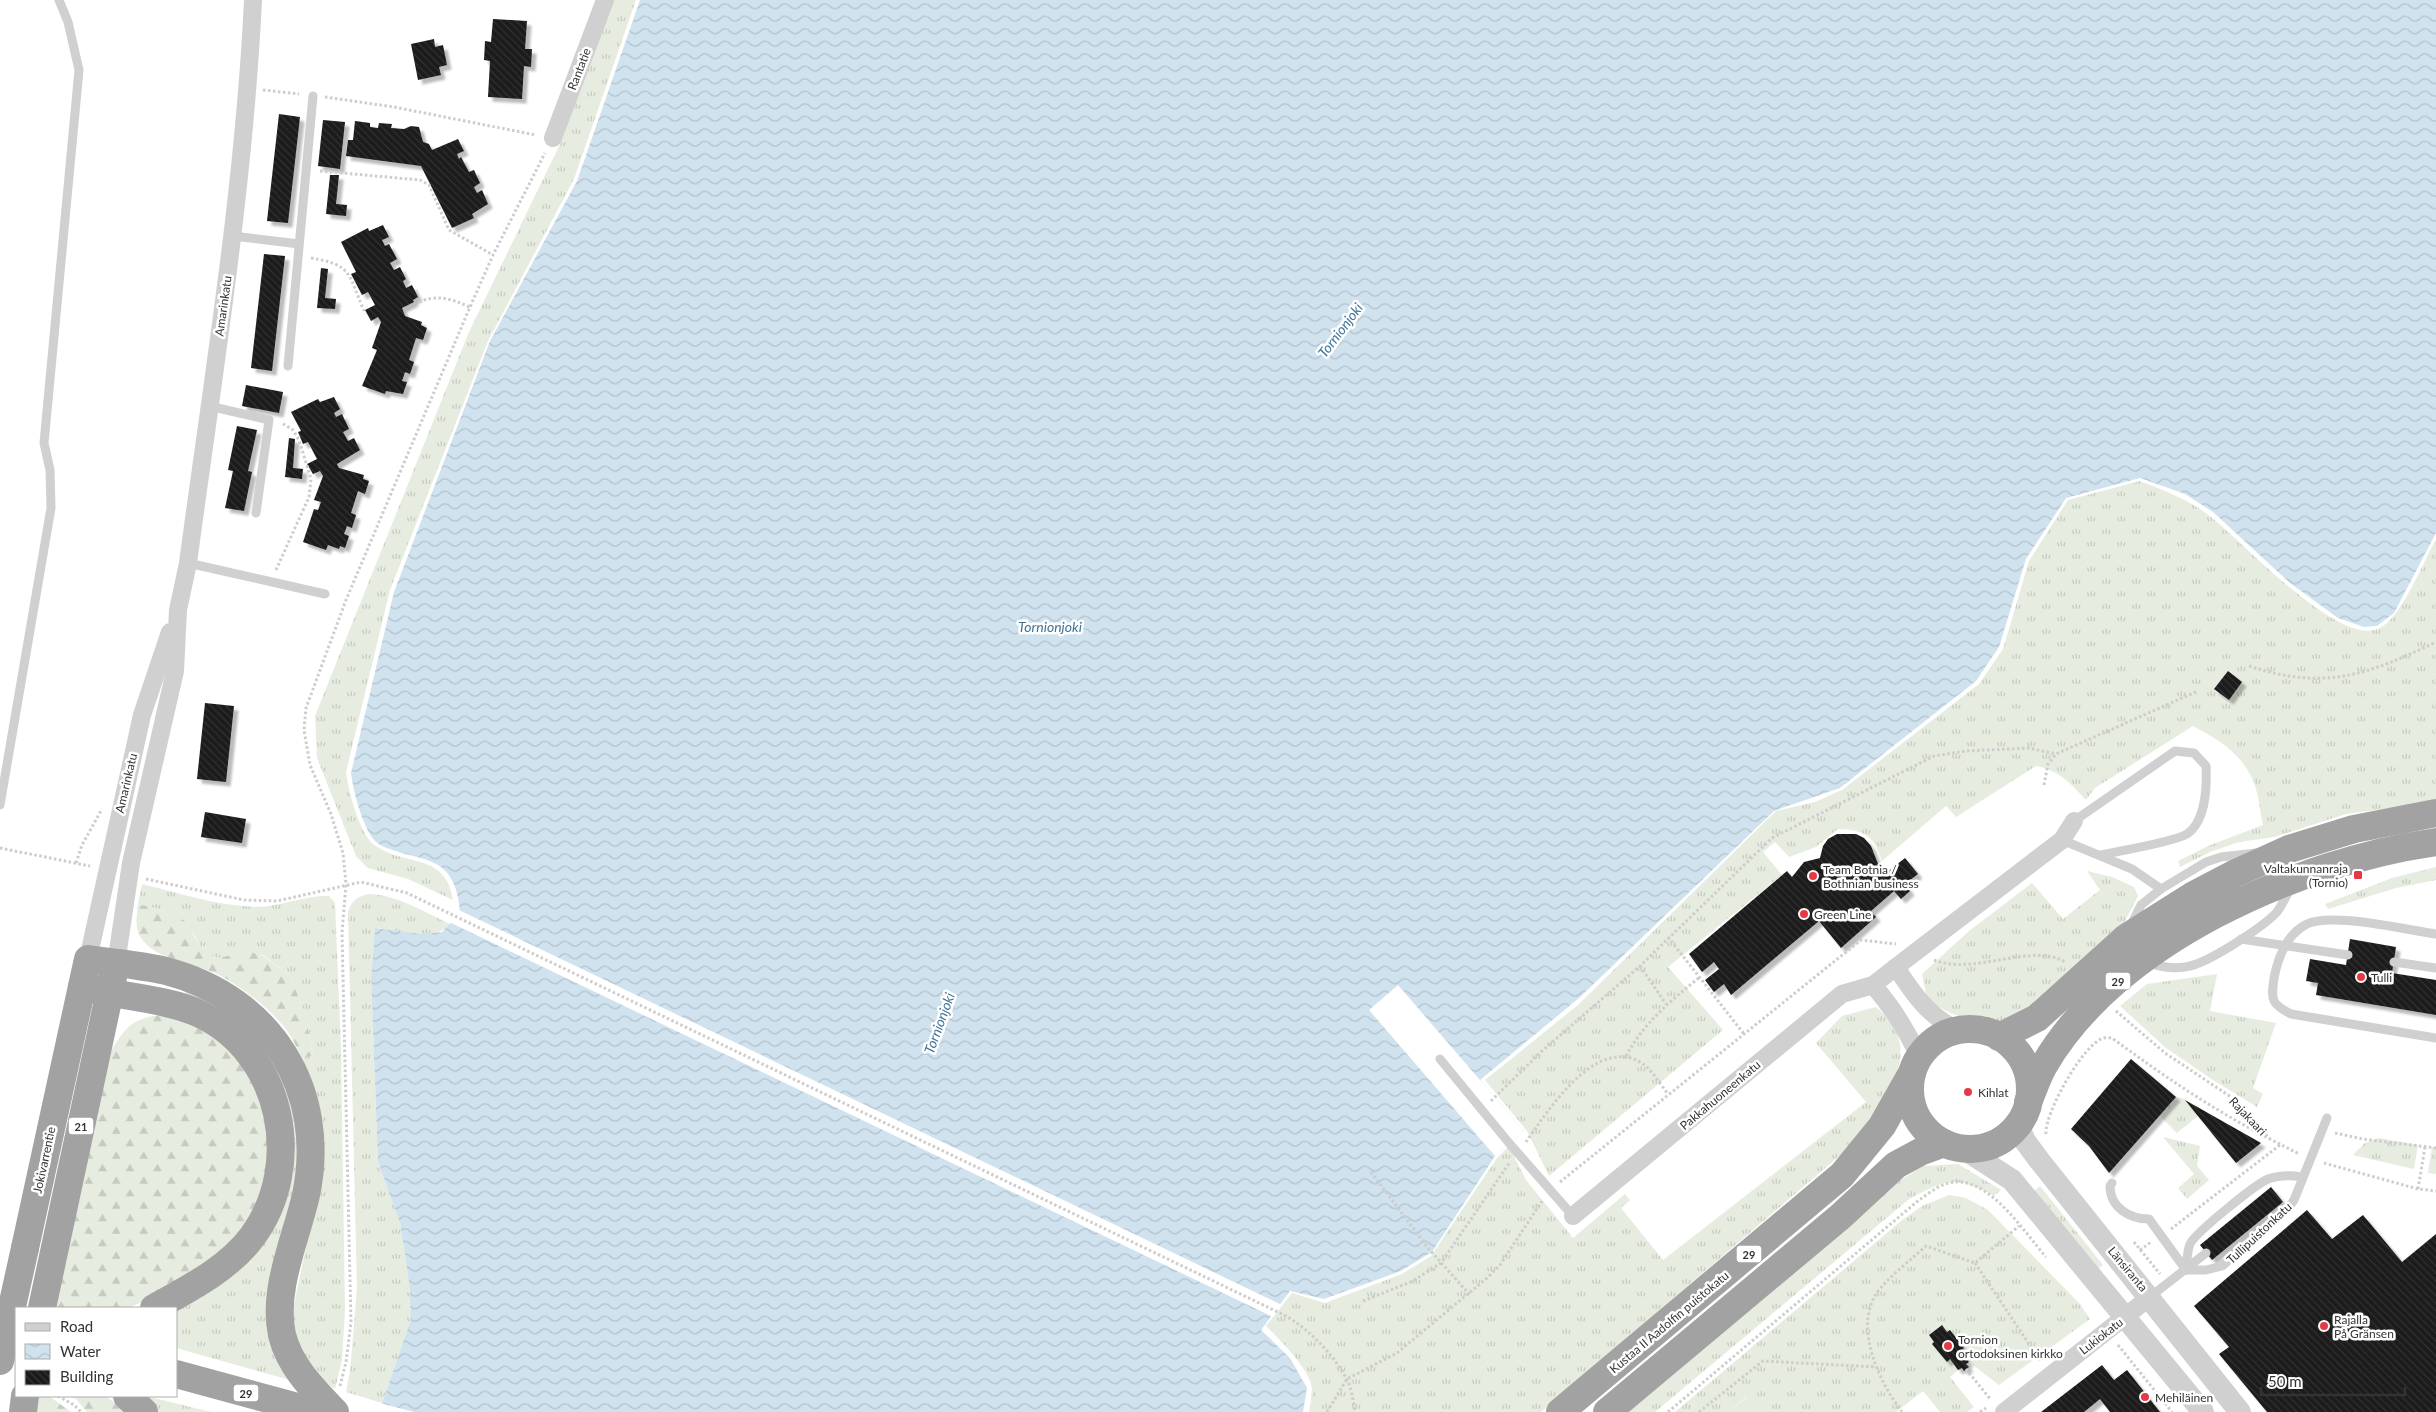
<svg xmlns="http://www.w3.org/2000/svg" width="2436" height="1412" font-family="Lato,sans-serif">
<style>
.grass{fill:url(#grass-tufts)}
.forest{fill:url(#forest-firs)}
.garden{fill:#e6ecdf}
.water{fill:url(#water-waves)}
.pier{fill:#fff}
.building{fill:url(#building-back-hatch);filter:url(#shadow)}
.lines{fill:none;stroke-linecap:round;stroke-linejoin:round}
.path{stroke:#cdcdcd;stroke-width:3;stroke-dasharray:2.5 2.5;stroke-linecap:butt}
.service{stroke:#d0d0d0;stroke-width:9}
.minor{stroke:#d0d0d0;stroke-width:18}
.tertiary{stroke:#d0d0d0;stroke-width:22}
.trunk{stroke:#a2a2a2;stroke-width:28}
.trunk-bridge{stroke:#a2a2a2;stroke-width:28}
.poi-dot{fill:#e63946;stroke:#fff;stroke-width:2}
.labels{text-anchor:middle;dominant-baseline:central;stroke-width:5;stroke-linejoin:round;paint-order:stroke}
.shield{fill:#fff;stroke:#707070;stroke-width:1}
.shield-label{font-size:11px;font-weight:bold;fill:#333}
.street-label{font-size:12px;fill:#333;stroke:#fff}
.poi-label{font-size:12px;fill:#333;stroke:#fff;text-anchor:start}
.water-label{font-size:14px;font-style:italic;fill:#3f7597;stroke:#fff}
</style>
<defs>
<pattern id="grass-tufts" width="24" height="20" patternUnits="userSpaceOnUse" patternTransform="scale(1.25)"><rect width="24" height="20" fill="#e6ecdf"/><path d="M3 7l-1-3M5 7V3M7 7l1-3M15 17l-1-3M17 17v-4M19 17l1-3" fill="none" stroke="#c6cbc0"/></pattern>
<pattern id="forest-firs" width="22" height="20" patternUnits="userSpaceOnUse" patternTransform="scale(1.25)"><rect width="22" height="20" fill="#e6ecdf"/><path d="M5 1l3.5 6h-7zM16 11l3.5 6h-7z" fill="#c6cbc0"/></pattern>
<pattern id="water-waves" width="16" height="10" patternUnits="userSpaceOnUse" patternTransform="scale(1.25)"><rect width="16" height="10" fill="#cfe2ee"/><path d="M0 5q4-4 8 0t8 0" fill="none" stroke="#b2c2cd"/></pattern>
<pattern id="building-back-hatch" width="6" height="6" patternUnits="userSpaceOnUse" patternTransform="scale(1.25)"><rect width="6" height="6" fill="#1a1a1a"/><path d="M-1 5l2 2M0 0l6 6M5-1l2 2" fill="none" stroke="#333"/></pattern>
<filter id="shadow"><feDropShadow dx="4.5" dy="4.5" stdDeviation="1" flood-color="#0004"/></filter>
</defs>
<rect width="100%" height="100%" fill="#fff"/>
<g class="grass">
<path d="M612,0H636L574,179L488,341L390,590L346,772C348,789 359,831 372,843C401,868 446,850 453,900L408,879L368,868L356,856L317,758L315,716L469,332L562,140Z"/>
<path d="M2140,481C2165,491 2190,500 2211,517C2242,541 2340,649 2380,628C2401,618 2424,561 2436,539V802L2346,814L2274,837L2239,842L2210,852L2180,867L2178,861L2208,846L2263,825C2260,812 2259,796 2254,783C2243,754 2219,740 2193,726L2095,788L2086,800C2071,784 2059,770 2036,766L1956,817L1946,806L1882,861C1874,835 1864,830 1838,829L1816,847L1789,857L1775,842L1763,852L1782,875L1668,967L1723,1030L1549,1176L1527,1131L1485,1080L1578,1005L1776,811L1815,802L1842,790L1979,684L2003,649L2029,561L2068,500Z"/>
<path d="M2436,867V880L2396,888L2328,909L2325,904L2392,878Z"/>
<path d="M2087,871L2112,877L2134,887L2138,896L2123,925L2051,995L2007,1024C1973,1020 1954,1020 1927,998L1922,974L1969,931L2032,883L2063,919L2100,890Z"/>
<path d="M142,884C179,893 218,906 256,907C281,907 304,895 329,896L335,903L341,1048L345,1309L342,1360L335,1389L316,1376L296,1342L292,1314L315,1204L322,1164L323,1130L303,1059L313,1055L305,1013L290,976L263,955L249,951L218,958L208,955L200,946L194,934L166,911L138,904Z"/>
<path d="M368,894C398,895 424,912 450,924C432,944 399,929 375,928L371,978L378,1162L400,1223L409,1282L411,1319L382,1403L346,1392L350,1371L357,1289L348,911C352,901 357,897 368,894Z"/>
<path d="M2217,974L2210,1011L2276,1023L2253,1088L2263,1094L2257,1107L2213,1080L2166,1048L2120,1006L2147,984Z"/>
<path d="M186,990L212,1002L249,1027L276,1058L300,1120L290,1380L176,1348L184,998Z"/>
<path d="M1876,1007C1927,1048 1887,1097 1859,1139L1541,1412H1309C1310,1405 1312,1396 1312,1389C1311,1370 1279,1339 1266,1326L1292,1293L1325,1303L1402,1274L1431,1256L1497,1158L1509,1146L1526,1180L1573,1238L1625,1194L1630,1200L1621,1208L1663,1260L1866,1102L1816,1043L1842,1016Z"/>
<path d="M2176,1097L2185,1099L2198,1116L2177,1133L2160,1116Z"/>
<path d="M2163,1137L2200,1146L2197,1166L2209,1180L2187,1199L2178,1188L2194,1174Z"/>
<path d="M2379,1138L2418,1145L2414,1169L2353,1155L2365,1143Z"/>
<path d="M2432,1147H2436V1174L2428,1173Z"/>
<path d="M1958,1164L2001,1190L1994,1196C1956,1175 1945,1179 1908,1200L1655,1412H1627L1899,1181L1923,1166Z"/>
<path d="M2040,1186L2103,1265L2096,1271L2033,1192Z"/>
<path d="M1949,1195L1966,1198L1988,1210L2080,1304L2090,1319L1999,1385L1969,1362L1960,1351L1963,1348L1941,1325L1929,1335L1958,1370L1950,1377L1974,1407L1967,1412H1940L1923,1391L1896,1412H1758L1746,1397L1728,1412H1675L1901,1221L1922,1206Z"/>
<path d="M146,1396L211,1412H155Z"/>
</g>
<g class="forest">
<path d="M138,904L166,911L185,921L200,946L209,955L218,958L249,951L262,955L290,976L305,1013L313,1055L303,1059C298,1050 293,1040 288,1032C271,1009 242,987 217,974C194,963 157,961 141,938C134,928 137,916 138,904Z"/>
<path d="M163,1015L186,1020L214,1035L253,1076L269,1125L267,1178L247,1226L225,1251L151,1298L128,1308H56L111,1051C125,1027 134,1017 163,1015Z"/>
<path d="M39,1396H49L71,1412H37Z"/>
<path d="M68,1396H106L127,1412H87L76,1399Z"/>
</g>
<path class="garden" d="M1747,1397L1758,1412H1728Z"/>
<path class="water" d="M640,0H2436V533L2394,613L2377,626L2364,627L2338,618L2290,583L2213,512L2185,494L2140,478L2066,498L2026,559L1999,647L1976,681L1840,788L1774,811L1579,998L1480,1080L1524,1131L1495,1156L1432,1252L1401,1271L1324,1299L1290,1291L1261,1330L1290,1358L1307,1388L1303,1412H379L411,1319L409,1282L400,1223L378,1162L371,978L375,928L420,934L442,932L460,913C459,895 454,873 436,864C424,857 409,856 396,851C389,849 380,846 375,841C363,828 353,791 351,773L394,592L490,341L577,181Z"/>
<g class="pier">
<path d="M457,909L1282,1305L1273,1317L449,922L457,912Z"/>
<path d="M1398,985L1524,1131L1495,1156L1369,1010Z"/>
<path d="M380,1403L414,1412H377Z"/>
</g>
<g class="building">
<path d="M493,19L527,21L525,49H532L531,67L524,66L522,99L488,97L490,61L484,60L485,41L491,42Z"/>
<path d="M434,39L435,47L443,45L447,65L439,67L441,75L418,80L411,44Z"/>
<path d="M279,114L300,117L288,223L267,221Z"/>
<path d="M323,120L345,122L340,169L318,166Z"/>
<path d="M355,121L370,123V127L378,128L379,123L392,124L391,128L404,129L411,126L419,127L423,142L429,144L432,150L458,139L464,151L457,154L459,159L461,157L469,172L474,170L480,183L474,187L477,193L482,190L488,204L472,214L474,218L452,228L421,166L346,156L348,140H353Z"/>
<path d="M330,175H339L336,204L347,205L346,216L326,214Z"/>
<path d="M383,225L389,237L382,240L385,246L389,244L397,259L390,263L394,270L400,267L406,279L403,281L406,288L412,285L418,297L413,300L414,302L402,308L405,316L422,322L421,325L427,328L423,340L416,338L409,360L414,362L410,374L405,372L402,381L407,382L403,394L386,391L385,394L362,386L377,350L372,348L381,322L378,317L371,321L365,310L375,305L368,292L362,295L351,274L356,272L341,242L368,228L369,231Z"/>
<path d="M264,254L285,256L272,371L251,368Z"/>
<path d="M321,268L328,269L325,298L336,299L335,309L317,308Z"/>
<path d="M246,385L283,392L279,413L242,406Z"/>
<path d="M334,397L340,409L334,413L336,417L342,414L349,429L343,432L348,441L354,438L360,450L337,464L339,468L364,475L363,479L369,481L365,494L358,491L351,513L356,515L352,528L347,526L344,534L349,536L345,548L340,546L339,549L328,545L326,550L303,542L314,509L318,510L321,502L314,500L323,476L320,471L313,474L307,464L317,459L308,442L303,444L298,432L301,431L291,412L318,399L320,402Z"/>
<path d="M237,426L257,430L248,471L252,472L244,511L225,508L233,471L228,470Z"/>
<path d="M289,438L295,439L293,468L303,469L302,479L285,477Z"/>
<path d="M2228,671L2242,682L2229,700L2214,689Z"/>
<path d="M205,703L234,706L226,782L197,779Z"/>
<path d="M205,812L246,819L242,843L201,837Z"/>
<path d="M1837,834H1856L1864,838L1871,846L1878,864L1886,873L1905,858L1918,874L1905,884L1910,891L1901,899L1894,891L1871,911L1876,917L1841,948L1819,921L1731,995L1724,984L1714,992L1705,980L1719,969L1714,962L1702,972L1689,954L1787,871L1792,877L1804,862L1820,858L1823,846L1828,839Z"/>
<path d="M2350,939L2396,947L2392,973L2436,980V1015L2316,995L2318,983L2306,981L2310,959L2346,965Z"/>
<path d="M2131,1059L2176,1097L2109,1173L2089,1146L2071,1129Z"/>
<path d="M2185,1100L2261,1143L2236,1163Z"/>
<path d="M2271,1187L2283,1202L2212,1260L2200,1245Z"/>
<path d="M2307,1210L2332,1239L2363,1215L2402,1262L2436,1234V1412H2267L2219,1354L2229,1347L2194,1306Z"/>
<path d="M1942,1325L1947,1332L1950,1330L1964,1348L1960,1351L1969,1362L1966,1364L1969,1367L1964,1371L1962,1368L1958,1370L1950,1359L1947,1362L1932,1344L1934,1342L1929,1335Z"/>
<path d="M2102,1365L2114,1380L2127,1370L2160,1412H2110L2100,1399L2084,1412H2041Z"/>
</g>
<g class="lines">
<g class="path">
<path d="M263,90L299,94"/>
<path d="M325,97L394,107L536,135"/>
<path d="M320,171L420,180L429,185L449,230L493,255"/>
<path d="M311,258C353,265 348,274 364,311"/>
<path d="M419,302C438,294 451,299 470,307"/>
<path d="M276,570L309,497L311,479L299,440L293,430L282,423"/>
<path d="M2249,666C2325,691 2367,675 2436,642"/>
<path d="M2044,785L2048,764L2056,754L2198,691"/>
<path d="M0,848L90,866"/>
<path d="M76,863L82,845L102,809"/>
<path d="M146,879L244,900L277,901L361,882L407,893L1284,1315C1308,1328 1333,1354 1346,1378C1352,1387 1353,1402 1355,1412"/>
<path d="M1668,937L1744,1034"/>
<path d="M1934,960C1973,976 2032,942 2065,962"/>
<path d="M1640,966L1666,1004"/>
<path d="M2116,1011L2165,1053L2234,1099L2270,1139L2299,1154"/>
<path d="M1626,1056C1644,1023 1670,1001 1700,977"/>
<path d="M1491,1101L1542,1051L1640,966L1772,838L1934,756L1966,751L2028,748L2056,754"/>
<path d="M2335,1133L2363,1139L2436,1148"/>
<path d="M2046,1134C2044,1114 2084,1042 2104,1038C2107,1037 2110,1038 2112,1038C2165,1077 2212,1109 2270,1139"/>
<path d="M1526,1142C1547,1112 1595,1036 1640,1062C1651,1068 1660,1084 1668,1094"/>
<path d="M2324,1163L2418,1189L2436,1191"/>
<path d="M1371,1172L1428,1248L1470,1295"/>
<path d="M1560,1182L1861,940L1896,944"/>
<path d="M2418,1189L2425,1147"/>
<path d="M2171,1229L2280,1145"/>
<path d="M2134,1242L2160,1274"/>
<path d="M2140,1250L2151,1242"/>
<path d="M1975,1263L2041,1362"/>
<path d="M1363,1301L1413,1281L1441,1263L1510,1162"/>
<path d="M2118,1345L2172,1412"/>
<path d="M1966,1369L1991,1400"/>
<path d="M340,1386L346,1362L351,1322L342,933L346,884L343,853L331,814L310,765L304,730L306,708L346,600L470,307L493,255L545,153"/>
<path d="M58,1396L74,1405L81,1412"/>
<path d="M1327,1412L1347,1379L1397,1353L1487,1278L1500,1265L1542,1201"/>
<path d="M1668,1412L1919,1200C1928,1194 1938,1185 1949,1183C1987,1173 2024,1232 2046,1257"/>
<path d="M1699,1412L1763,1361L1876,1367"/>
<path d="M1902,1412C1880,1383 1854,1330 1876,1294C1883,1282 1914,1257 1926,1246L1975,1263L2019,1226"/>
<path d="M1980,1412L1986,1408"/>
</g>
<g class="service">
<path d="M233,236L299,244"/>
<path d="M288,366L313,96"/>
<path d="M209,406L269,420L256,513"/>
<path d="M188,563L325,594"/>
<path d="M0,805L51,508L50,470L44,443L79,70L68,22L59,0"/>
<path d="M2074,821L2175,751L2194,753L2206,766C2207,786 2206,821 2187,834C2174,842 2119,851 2101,855"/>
<path d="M2062,840L2132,869L2161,889"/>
<path d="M2130,927L2141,905L2161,889L2206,862L2221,857L2256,853"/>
<path d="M2436,934C2407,930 2331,912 2307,924C2286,934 2278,958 2274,978C2271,1000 2271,1004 2291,1014L2436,1038"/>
<path d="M2241,939L2348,955"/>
<path d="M2128,940C2137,963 2162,970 2185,967C2206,965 2263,927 2277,912C2282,905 2286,896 2291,888"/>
<path d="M2394,962L2436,968"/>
<path d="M1440,1059L1509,1143L1573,1216"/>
<path d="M2112,1183L2110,1186C2110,1207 2129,1219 2149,1219L2186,1270"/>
<path d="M2186,1270H2206L2222,1266L2288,1208L2294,1200L2327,1118"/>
<path d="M2186,1270C2187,1262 2187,1251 2190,1244C2196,1232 2256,1184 2268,1179C2279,1175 2290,1175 2302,1177"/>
<path d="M2150,1297L2206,1253"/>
</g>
<g class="minor">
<path d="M553,138L605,0"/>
<path d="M88,959L142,715L170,632"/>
<path d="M116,964L131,863L175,671L178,610L188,563C213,376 244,189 253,0"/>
<path d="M1896,967C1913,994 1929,1016 1957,1030"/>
<path d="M1873,985C1892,1007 1907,1030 1919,1057"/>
<path d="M1573,1216L1842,994L1873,985L1896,967L2062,840L2074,821"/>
<path d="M2004,1412L2150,1297"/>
</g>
<g class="tertiary">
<path d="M2018,1125L2025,1141L2039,1160L2240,1412"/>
<path d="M1964,1149L2012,1180L2203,1412"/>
</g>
<g class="trunk">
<path d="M82,987C117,996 169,999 200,1014C283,1053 305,1166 252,1237C228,1269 188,1289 154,1308"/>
<circle cx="1970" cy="1089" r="60"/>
<path d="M1999,1037L2037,1018L2127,937L2192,896L2236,873L2289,849L2354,829L2436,813"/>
<path d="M2028,1102C2033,1091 2037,1078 2043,1067C2114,942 2299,861 2436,842"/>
<path d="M25,1248L88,959C113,963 141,965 166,971C270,998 328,1090 306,1195C296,1239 272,1290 282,1335C290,1367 313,1389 335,1412"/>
<path d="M42,1308L113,977"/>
<path d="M176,1374L316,1412"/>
<path d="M127,1396L144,1412"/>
<path d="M23,1412L25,1396"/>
<path d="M1560,1412L1842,1175L1882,1126L1912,1073"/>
<path d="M1607,1412L1841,1216L1896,1165L1922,1151L1944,1143"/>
</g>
<path class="trunk-bridge" d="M0,1361L25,1248"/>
</g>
<g class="poi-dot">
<rect x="2353" y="870" width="10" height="10" rx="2.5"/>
<circle cx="1813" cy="876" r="5"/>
<circle cx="1804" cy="914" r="5"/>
<circle cx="2361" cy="977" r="5"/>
<circle cx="1968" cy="1092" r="5"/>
<circle cx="2324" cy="1326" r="5"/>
<circle cx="1948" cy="1346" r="5"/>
<circle cx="2145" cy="1397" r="5"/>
</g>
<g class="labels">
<g class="shield">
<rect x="2105.5" y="972.5" width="25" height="17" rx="4"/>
<rect x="68.5" y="1117.5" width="25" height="17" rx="4"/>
<rect x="1736.5" y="1245.5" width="25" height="17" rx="4"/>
<rect x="233.5" y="1384.5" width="25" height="17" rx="4"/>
</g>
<g class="shield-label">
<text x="2118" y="981">29</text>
<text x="81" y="1126">21</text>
<text x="1749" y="1254">29</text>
<text x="246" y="1393">29</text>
</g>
<g class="street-label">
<text transform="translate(579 69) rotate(-69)">Rantatie</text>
<text transform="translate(223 306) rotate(-82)">Amarinkatu</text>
<text transform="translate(126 783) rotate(-77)">Amarinkatu</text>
<text transform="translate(1720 1095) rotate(-40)">Pakkahuoneenkatu</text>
<text transform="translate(2248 1116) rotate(46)">Rajakaari</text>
<text transform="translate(44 1160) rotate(-78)">Jokivarrentie</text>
<text transform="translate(2259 1233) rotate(-43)">Tullipuistonkatu</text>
<text transform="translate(2128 1269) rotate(50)">Länsiranta</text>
<text transform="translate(1669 1322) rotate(-40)">Kustaa II Aadolfin puistokatu</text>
<text transform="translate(2101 1336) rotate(-38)">Lukiokatu</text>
</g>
<g class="poi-label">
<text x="2348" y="868" text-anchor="end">Valtakunnanraja<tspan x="2348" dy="14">(Tornio)</tspan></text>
<text x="1823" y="869">Team Botnia /<tspan x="1823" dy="14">Bothnian business</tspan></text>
<text x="1814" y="914">Green Line</text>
<text x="2371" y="977">Tulli</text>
<text x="1978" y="1092">Kihlat</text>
<text x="2334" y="1319">Rajalla<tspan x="2334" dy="14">På Gränsen</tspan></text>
<text x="1958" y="1339">Tornion<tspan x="1958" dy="14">ortodoksinen kirkko</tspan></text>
<text x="2155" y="1397">Mehiläinen</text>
</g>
<g class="water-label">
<text transform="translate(1340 330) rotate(-53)">Tornionjoki</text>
<text x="1050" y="626">Tornionjoki</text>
<text transform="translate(939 1023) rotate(-70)">Tornionjoki</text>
</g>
</g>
<rect x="15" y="1307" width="162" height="90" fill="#ffffff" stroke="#adadad"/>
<rect x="25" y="1323" width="25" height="8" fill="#d0d0d0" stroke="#adadad"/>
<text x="60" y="1332" font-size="15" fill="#333333">Road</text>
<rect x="25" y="1344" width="25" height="15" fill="url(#water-waves)" stroke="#adadad"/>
<text x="60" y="1357" font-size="15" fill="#333333">Water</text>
<rect x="25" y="1370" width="25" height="15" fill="url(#building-back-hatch)" stroke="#adadad"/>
<text x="60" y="1382" font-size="15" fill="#333333">Building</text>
<path d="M2261 1387v8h144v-8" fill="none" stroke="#333333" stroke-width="2.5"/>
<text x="2268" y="1387" font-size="15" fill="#333333" stroke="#ffffff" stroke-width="4" paint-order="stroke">50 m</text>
</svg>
